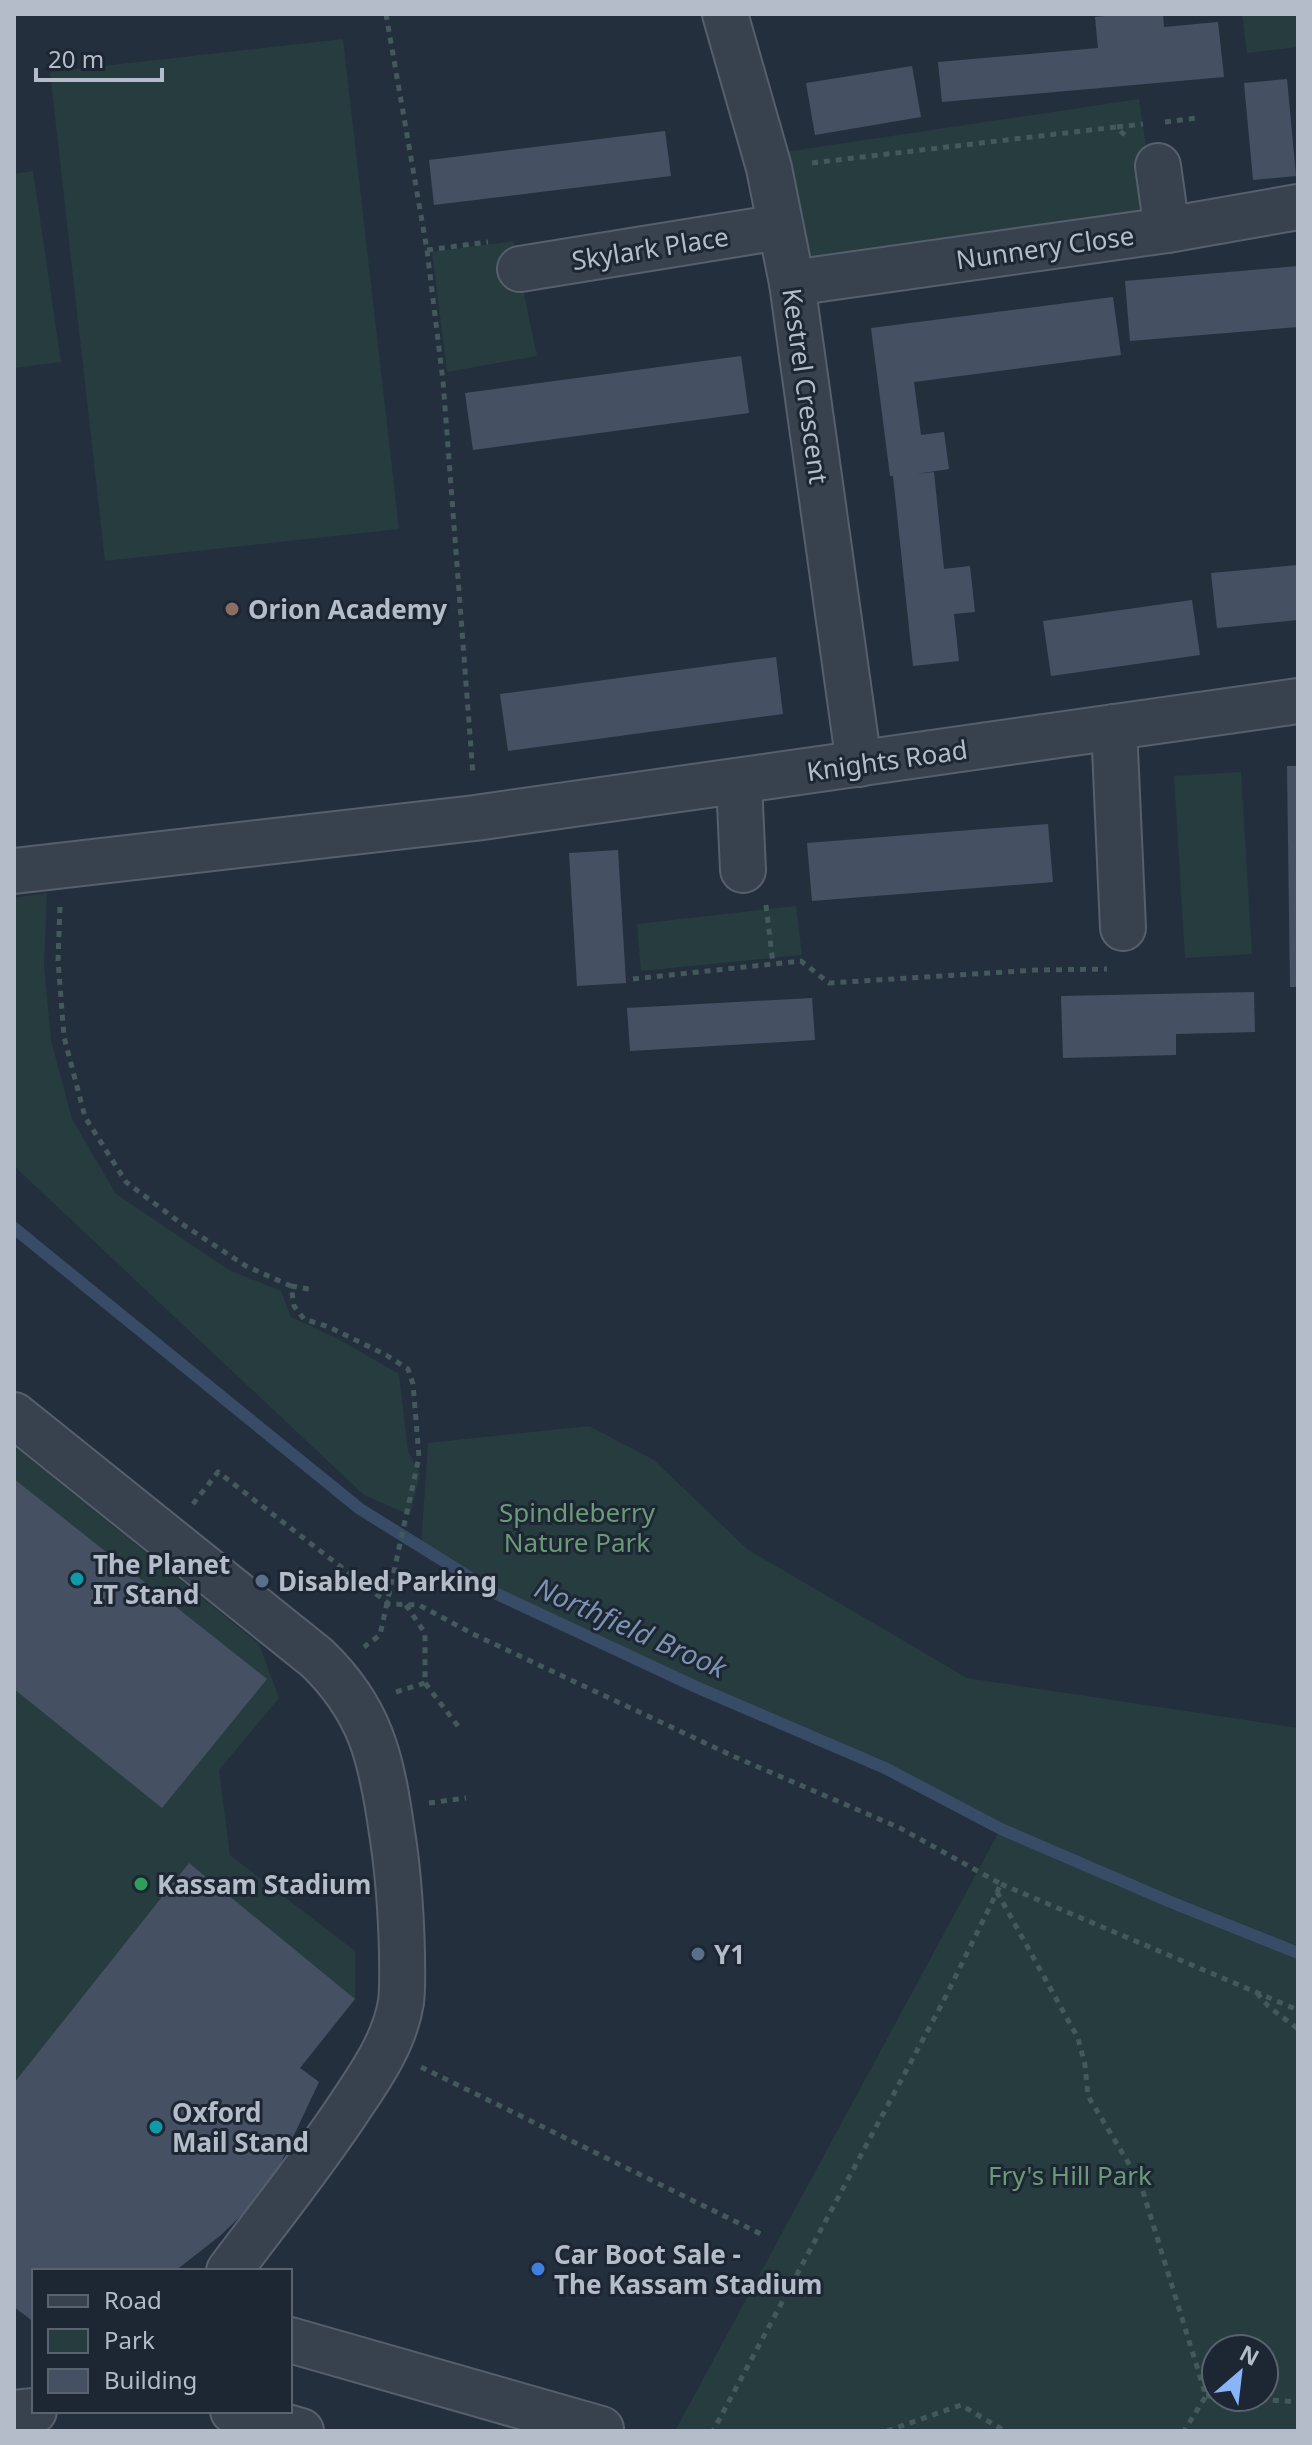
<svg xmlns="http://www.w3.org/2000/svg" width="1312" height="2445" font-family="'Noto Sans',sans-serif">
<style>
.green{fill:#263c3f;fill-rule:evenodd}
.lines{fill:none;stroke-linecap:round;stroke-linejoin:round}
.stream{stroke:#394c67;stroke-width:12}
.building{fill:#455162}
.minor-casing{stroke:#565f6c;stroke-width:48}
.path{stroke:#44595c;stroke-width:5;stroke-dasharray:6 6;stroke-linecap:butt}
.minor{stroke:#38414e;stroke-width:44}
.education-dot{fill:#8d6e63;stroke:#1d2633;stroke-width:3}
.culture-dot{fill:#0f9aa8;stroke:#1d2633;stroke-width:3}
.service-dot{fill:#5c6f8a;stroke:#1d2633;stroke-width:3}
.leisure-dot{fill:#2e9e5b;stroke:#1d2633;stroke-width:3}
.shop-dot{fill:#3f7fe0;stroke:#1d2633;stroke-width:3}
.labels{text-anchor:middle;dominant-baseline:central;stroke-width:6;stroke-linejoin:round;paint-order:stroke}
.street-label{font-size:26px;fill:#b4bcc9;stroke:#1d2633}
.poi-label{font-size:26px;font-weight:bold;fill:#b4bcc9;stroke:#1d2633;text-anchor:start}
.park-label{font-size:26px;fill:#6b9a76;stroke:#1d2633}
.water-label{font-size:28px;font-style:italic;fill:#7c92b1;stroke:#1d2633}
</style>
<rect width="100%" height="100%" fill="#242f3e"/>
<g class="green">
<path d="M1242,14H1298V47L1247,53Z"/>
<path d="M343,39L399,529L105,561L50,72Z"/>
<path d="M1139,99L1156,217L800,273L778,153Z"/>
<path d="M33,171L61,362L14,368V174Z"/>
<path d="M513,241L537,356L447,372L432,252Z"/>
<path d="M1241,772L1252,954L1185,958L1174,776Z"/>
<path d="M47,893L44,966L51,1040L72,1119L116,1194L229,1270L281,1291L291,1317L338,1339L399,1374L408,1451L420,1474L410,1515L364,1495L14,1166V898Z"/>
<path d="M796,906L802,955L641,971L637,924Z"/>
<path d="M589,1426L654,1460L747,1549L967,1678L1298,1728V2431H675L1000,1830L884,1768L696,1687L496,1593L421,1546L428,1443ZM1264,2349V2397H1216V2349Z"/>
<path d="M14,1446L259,1644L279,1698L219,1770L230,1855L355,1951V1999L300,2068L319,2082L277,2171L252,2205L221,2235L175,2271H34L14,2307Z"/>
</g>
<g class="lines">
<path class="stream" d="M14,1228L360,1509L495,1593L696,1687L885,1768L1001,1829L1173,1903L1298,1953"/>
</g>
<g class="building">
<path d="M1127,14H1163L1164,27L1218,22L1224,77L942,102L938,62L1098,48L1095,17Z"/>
<path d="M912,66L921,117L815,135L806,83Z"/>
<path d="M1287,79L1296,176L1253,180L1244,83Z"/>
<path d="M665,131L671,176L434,205L429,160Z"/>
<path d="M1298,266V327L1130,341L1125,281Z"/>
<path d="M1113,297L1121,355L914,382L921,435L944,432L949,469L916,474L934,472L944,569L970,566L975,612L954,614L959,661L913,666L893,476H890L871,328Z"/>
<path d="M741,356L749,413L473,450L465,393Z"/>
<path d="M1298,565V620L1217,628L1211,573Z"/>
<path d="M1192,600L1200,655L1051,676L1043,621Z"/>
<path d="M776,657L783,714L508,751L500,694Z"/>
<path d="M1287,766H1298V987H1290Z"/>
<path d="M1048,824L1053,882L812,901L807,843Z"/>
<path d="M618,850L626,983L577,986L569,853Z"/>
<path d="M1254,992L1255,1032L1176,1034V1055L1063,1058L1061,996Z"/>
<path d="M812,998L815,1040L630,1051L627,1008Z"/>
<path d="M14,1479L267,1679L162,1808L14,1689Z"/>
<path d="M189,1863L355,1999L300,2068L319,2082L277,2171L252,2205L221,2235L175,2271H34V2322L14,2307V2083Z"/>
</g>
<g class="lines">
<g class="minor-casing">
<g id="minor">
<path d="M725,14L769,168L792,283L859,764"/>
<path d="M1158,166L1167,230"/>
<path d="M520,269L780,227"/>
<path d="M792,283L1167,230L1298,207"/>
<path d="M1114,727L1123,928"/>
<path d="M739,782L743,870"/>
<path d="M14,871L475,818L1298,701"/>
<path d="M14,1415L317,1658C370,1709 381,1757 391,1826C398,1868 401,1911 402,1953C402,1969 403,1986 401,2002C395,2040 372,2074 351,2105C313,2163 270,2216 229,2271"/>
<path d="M290,2340L601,2429L600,2431"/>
<path d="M233,2411L301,2431"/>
<path d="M14,2413L34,2411"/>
</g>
</g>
<g class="path">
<path d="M386,14L427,250L443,381L473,775"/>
<path d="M1165,122L1196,118"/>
<path d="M1117,127L1143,124"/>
<path d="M812,163L1116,127L1128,138"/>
<path d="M427,250L488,242"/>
<path d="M766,905L773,964"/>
<path d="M60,907L58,960L64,1037L85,1117L126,1182L182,1224L246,1266L291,1286L294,1306L304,1319L329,1327L386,1355L408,1369L413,1384L419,1457L380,1635L364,1647"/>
<path d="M633,979L801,961L829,983L1037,970L1107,969"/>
<path d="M291,1286L314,1290"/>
<path d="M193,1504L218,1472L389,1604L419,1605L475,1635L735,1757L900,1828L1001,1884L943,2002L713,2431"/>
<path d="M406,1605L425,1633V1683L458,1726"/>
<path d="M396,1692L425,1683"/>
<path d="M429,1803L466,1798"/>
<path d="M1001,1884L1298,2010"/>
<path d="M997,1892L1078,2038L1085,2065L1088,2096L1140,2182L1206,2396L1184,2431"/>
<path d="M1257,1993L1268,2006L1298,2029"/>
<path d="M421,2067L763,2235"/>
<path d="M1206,2396H1216"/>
<path d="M1225,2397L1298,2402"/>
<path d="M887,2431L961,2405L1005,2431"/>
</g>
<use href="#minor" class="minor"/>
</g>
<circle class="education-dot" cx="232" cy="609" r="8"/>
<g class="culture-dot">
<circle cx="77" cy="1579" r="8"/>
<circle cx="156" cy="2127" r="8"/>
</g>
<g class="service-dot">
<circle cx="262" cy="1581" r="8"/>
<circle cx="698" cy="1954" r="8"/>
</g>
<circle class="leisure-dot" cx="141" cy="1884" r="8"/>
<circle class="shop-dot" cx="538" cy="2269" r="8"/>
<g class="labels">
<g class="street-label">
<text transform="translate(1045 247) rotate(-8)">Nunnery Close</text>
<text transform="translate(650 248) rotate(-9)">Skylark Place</text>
<text transform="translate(806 386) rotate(82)">Kestrel Crescent</text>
<text transform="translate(887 760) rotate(-8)">Knights Road</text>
</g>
<g class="poi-label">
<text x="248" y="609">Orion Academy</text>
<text x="93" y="1564">The Planet<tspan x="93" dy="30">IT Stand</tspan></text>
<text x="278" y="1581">Disabled Parking</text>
<text x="157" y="1884">Kassam Stadium</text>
<text x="714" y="1954">Y1</text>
<text x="172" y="2112">Oxford<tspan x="172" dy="30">Mail Stand</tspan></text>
<text x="554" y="2254">Car Boot Sale -<tspan x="554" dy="30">The Kassam Stadium</tspan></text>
</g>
<g class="park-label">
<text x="577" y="1512">Spindleberry<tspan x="577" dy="30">Nature Park</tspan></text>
<text x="1070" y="2175">Fry's Hill Park</text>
</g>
<g class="water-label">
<text transform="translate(631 1627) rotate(24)">Northfield Brook</text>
</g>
</g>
<rect width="1312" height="2445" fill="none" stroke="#b4bcc9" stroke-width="32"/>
<rect x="32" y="2269" width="260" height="144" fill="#1d2633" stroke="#59626f" stroke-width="2"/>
<rect x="48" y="2295" width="40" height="12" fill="#38414e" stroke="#59626f" stroke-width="2"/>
<text x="104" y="2309" font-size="24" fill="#b4bcc9">Road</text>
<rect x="48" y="2329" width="40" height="24" fill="#263c3f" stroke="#59626f" stroke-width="2"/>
<text x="104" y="2349" font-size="24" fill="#b4bcc9">Park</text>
<rect x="48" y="2369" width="40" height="24" fill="#455162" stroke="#59626f" stroke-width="2"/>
<text x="104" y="2389" font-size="24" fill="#b4bcc9">Building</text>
<g transform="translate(1240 2373) rotate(28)"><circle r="38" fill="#1d2633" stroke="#59626f" stroke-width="2"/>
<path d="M0-6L14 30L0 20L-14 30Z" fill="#8ab4f8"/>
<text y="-12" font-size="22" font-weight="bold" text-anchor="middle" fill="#b4bcc9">N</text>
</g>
<path d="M36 68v12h126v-12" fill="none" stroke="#b4bcc9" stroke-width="4"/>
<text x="48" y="68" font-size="24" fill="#b4bcc9" stroke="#1d2633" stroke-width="6" paint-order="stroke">20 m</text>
</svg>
